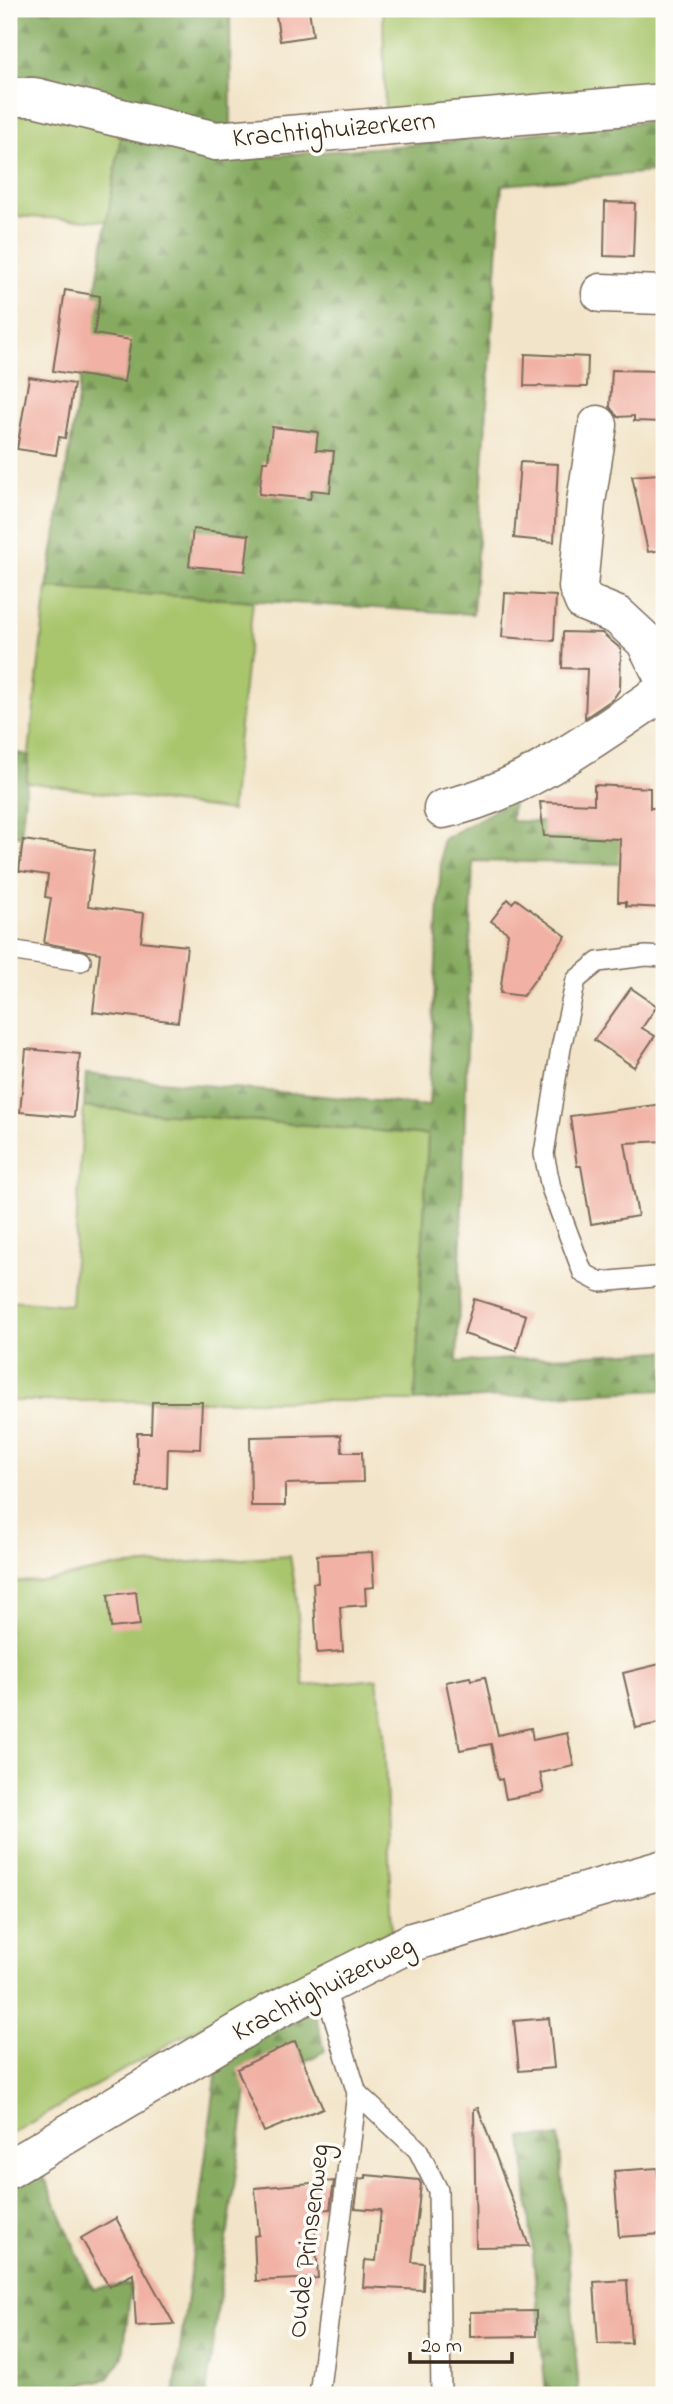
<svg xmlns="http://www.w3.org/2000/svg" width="673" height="2404" font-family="'Indie Flower',sans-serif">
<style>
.grass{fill:#a9c66d;stroke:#727846;stroke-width:2}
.forest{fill:url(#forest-firs);stroke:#606a3f;stroke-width:2}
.building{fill:#f1b2a5}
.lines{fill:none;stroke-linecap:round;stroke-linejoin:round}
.lane-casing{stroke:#7b6b5a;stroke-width:22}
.street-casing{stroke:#7b6b5a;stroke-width:41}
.lane{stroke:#fff;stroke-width:19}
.street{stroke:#fff;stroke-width:38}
.labels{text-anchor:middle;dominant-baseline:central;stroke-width:7;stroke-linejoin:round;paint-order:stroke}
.street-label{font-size:28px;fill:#3b2a1e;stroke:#fdfcf7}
</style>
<defs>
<pattern id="forest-firs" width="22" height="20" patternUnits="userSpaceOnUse" patternTransform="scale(1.75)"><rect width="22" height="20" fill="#86ab60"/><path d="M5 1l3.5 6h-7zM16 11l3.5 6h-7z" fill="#6f8b4f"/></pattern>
</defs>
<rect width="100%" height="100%" fill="#fdfcf7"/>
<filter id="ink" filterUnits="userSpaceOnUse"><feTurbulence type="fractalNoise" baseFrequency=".0143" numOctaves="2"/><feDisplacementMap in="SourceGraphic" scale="14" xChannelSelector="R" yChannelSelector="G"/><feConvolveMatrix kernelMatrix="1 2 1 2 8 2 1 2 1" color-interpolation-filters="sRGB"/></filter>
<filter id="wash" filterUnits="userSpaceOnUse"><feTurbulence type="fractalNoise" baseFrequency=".00686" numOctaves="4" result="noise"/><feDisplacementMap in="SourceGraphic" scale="28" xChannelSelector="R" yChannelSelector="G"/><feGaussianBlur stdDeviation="1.57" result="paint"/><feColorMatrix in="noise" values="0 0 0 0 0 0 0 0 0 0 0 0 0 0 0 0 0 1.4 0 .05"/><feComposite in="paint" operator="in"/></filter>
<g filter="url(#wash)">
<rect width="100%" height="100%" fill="#f2e4c8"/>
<g class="grass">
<path d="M383,9H664V88L385,115Z"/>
<path d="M9,107L122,129L107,221L9,216Z"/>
<path d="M47,588L253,601L231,811L26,782Z"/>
<path d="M84,1107L428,1135L415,1401H9V1300L71,1305Z"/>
<path d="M290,1556L296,1592L304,1686L377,1679L384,1733L392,1930L276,1986L179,2038L9,2135V1582L47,1581L114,1567Z"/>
</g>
<g class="forest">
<path d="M9,9H230L231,128L9,85Z"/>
<path d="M664,120V171L502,185L473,614L47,588L122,129L220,156L257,157L423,144Z"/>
<path d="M9,752L29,755L21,836L9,835Z"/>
<path d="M513,800L511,821L664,826V865L473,861L457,1362L664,1351V1390L415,1401L428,1135L84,1107L86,1074L429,1106L442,840Z"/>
<path d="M313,2006L325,2051L247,2091L206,2395H174L219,2055Z"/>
<path d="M522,2137H559L579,2395H546Z"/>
<path d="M36,2159L93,2289L131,2284L123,2357L109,2378L38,2395H9V2176Z"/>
</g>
<g id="blocks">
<g class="building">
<path d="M275,9H309L313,36L280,41Z"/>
<path d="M605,202L635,203L633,257L604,256Z"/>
<path d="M65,290L100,296L94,334L131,340L124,382L53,371Z"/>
<path d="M525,354L588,357L587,387L524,386Z"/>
<path d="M612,370L664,371V422L634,421V416L618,417L610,407Z"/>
<path d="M29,377L74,384L65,438L59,437L56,455L17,449Z"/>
<path d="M272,427L318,432L316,450L334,451L330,492L312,490L310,499L259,494L263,461H268Z"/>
<path d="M520,462L558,464L554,542L514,538Z"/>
<path d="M659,474L664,550L648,552L632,476Z"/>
<path d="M193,529L249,535L245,571L189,566Z"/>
<path d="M505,593L556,596L554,641L502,637Z"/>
<path d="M563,632L602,633L621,649L620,689L613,699L585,718L587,669L562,668Z"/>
<path d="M594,785L650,788V808H664V908L626,906V902H618L620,839L544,836L540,802L594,804Z"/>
<path d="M23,840L95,850L88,906L144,913L141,941L187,946L178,1022L93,1012L100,953L44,943L51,898L45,897L48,875L19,871Z"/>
<path d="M508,899L512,903L516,899L566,936L523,996L500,993L508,933L491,921Z"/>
<path d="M631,988L657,1006L642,1028L655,1036L634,1067L594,1040Z"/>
<path d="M26,1049L80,1054L74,1117L20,1112Z"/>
<path d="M664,1104V1141L625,1143L638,1216L591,1224L581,1166H577L570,1116Z"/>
<path d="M474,1299L526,1315L516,1351L464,1334Z"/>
<path d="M152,1402H202L200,1449L168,1448L167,1488L137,1487V1433H151Z"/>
<path d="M341,1435L342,1452H362L363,1482L285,1484V1506H251L250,1437Z"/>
<path d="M372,1552L374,1587L365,1588L366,1605L340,1607L343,1651L317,1653L313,1583H318L317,1555Z"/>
<path d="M136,1592L140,1625L111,1628L108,1595Z"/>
<path d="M664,1663V1722L636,1728L623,1673Z"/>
<path d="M470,1677L471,1680L485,1677L498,1735L531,1728L533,1740L567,1733L574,1766L540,1773L544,1792L506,1799L502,1779L498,1780L491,1744L460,1750L446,1682Z"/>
<path d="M549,2018L554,2068L519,2071L514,2021Z"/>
<path d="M295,2041L323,2108L264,2132L237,2069Z"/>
<path d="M478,2108L529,2246L476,2247L474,2109Z"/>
<path d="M657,2168L662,2234L619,2237L614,2171Z"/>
<path d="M366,2175L419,2180L421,2184L412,2262L424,2263L423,2290L363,2287L365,2260L376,2261L381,2210L355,2208L359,2179L366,2178Z"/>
<path d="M334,2181L330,2209L314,2210L318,2278L256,2281L254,2236L259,2235L255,2188Z"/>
<path d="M116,2218L131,2246L174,2324L136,2326L133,2274L109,2287L81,2238Z"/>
<path d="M627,2280L631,2343L598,2344L594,2282Z"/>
<path d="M536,2311V2336L470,2337V2312Z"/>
</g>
</g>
</g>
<g filter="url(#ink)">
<use href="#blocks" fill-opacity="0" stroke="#7b6b5a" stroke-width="2"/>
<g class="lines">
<g class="lane-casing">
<g id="lane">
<path d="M9,950L81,961"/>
<path d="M664,957L646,956L598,962L576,980L561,1048L544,1154L551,1188L583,1273L600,1282L664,1276"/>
<path d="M357,2093L418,2150L438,2190L441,2395"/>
<path d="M319,2395L357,2093L324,1986"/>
</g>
</g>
<g class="street-casing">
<g id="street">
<path d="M9,97H34L216,141L664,103"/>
<path d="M601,293L664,295"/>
<path d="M598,425L586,502L578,587L584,602L618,616L645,641L664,678"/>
<path d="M443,809C525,792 595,736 664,691"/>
<path d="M9,2169L270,2013L412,1942L664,1869"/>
</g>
</g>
<use href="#lane" class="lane"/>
<use href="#street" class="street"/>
</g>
</g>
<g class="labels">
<g class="street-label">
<text transform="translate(334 131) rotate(-5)">Krachtighuizerkern</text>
<text transform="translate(324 1990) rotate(-27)">Krachtighuizerweg</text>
<text transform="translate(310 2241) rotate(-83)">Oude Prinsenweg</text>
</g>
</g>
<rect width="673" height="2404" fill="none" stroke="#fdfcf7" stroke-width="35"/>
<path d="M410 2352v10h102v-10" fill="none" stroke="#3b2a1e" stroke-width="3.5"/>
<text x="421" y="2352" font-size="21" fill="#3b2a1e" stroke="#fdfcf7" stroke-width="5" paint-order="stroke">20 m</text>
</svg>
